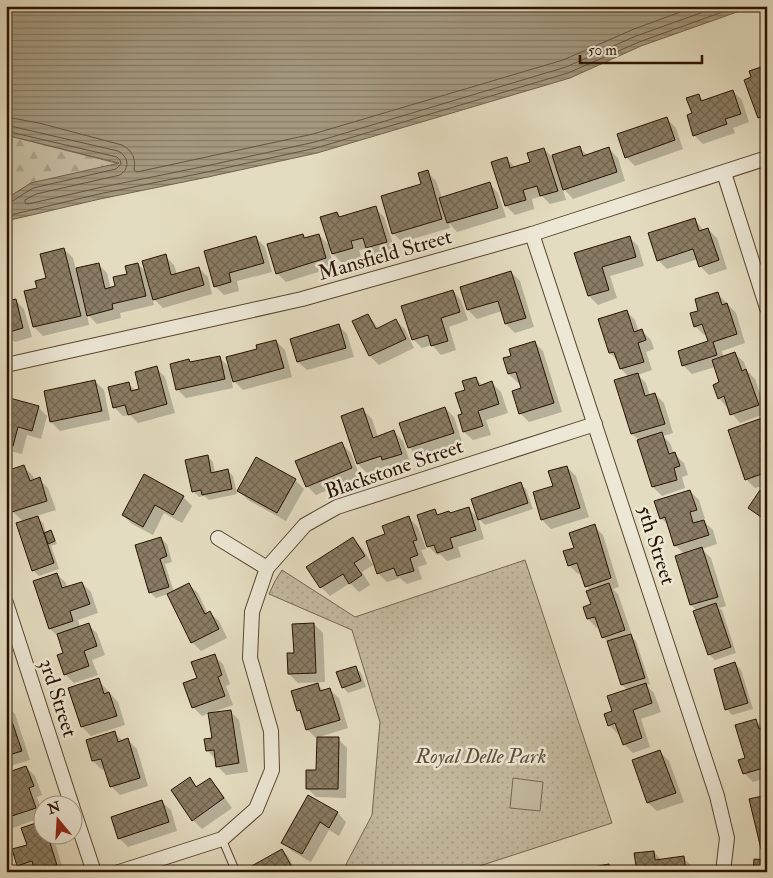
<svg xmlns="http://www.w3.org/2000/svg" width="773" height="878" font-family="'IM FELL Double Pica',serif">
<style>
.forest{fill:url(#forest-firs);stroke:#766650}
.park{fill:url(#park-dots);stroke:#766650}
.garden{fill:#c4ba9f;stroke:#766650}
.water{fill:url(#water-rules);stroke:#73634c}
.shadow{fill:#0003}
.lines{fill:none;stroke-linecap:round;stroke-linejoin:round}
.shore{stroke:#665640;stroke-width:1}
.building{fill:url(#building-cross-hatch);stroke:#291300}
.service-casing{stroke:#584530;stroke-width:9}
.minor-casing{stroke:#584530;stroke-width:16}
.service{stroke:#ede8d6;stroke-width:7}
.minor{stroke:#ede8d6;stroke-width:14}
.labels{text-anchor:middle;dominant-baseline:central;stroke-width:5;stroke-linejoin:round;paint-order:stroke}
.street-label{font-size:21px;fill:#291300;stroke:#ede8d6}
.park-label{font-size:21px;font-style:italic;fill:#5f4d38;stroke:#ede8d6}
</style>
<defs>
<pattern id="forest-firs" width="22" height="20" patternUnits="userSpaceOnUse" patternTransform="scale(1.25)"><rect width="22" height="20" fill="#c4ba9f"/><path d="M5 1l3.5 6h-7zM16 11l3.5 6h-7z" fill="#a89f87"/></pattern>
<pattern id="park-dots" width="8" height="8" patternUnits="userSpaceOnUse" patternTransform="scale(1.25)"><rect width="8" height="8" fill="#c4ba9f"/><path d="M2 2h.1M6 6h.1" fill="none" stroke="#a89f87" stroke-width="1.8" stroke-linecap="round"/></pattern>
<pattern id="water-rules" width="6" height="5" patternUnits="userSpaceOnUse" patternTransform="scale(1.25)"><rect width="6" height="5" fill="#a4987f"/><path d="M0 2.5h6" fill="none" stroke="#867b66"/></pattern>
<pattern id="building-cross-hatch" width="8" height="8" patternUnits="userSpaceOnUse" patternTransform="scale(1.25)"><rect width="8" height="8" fill="#8a7c64"/><path d="M0 0l8 8M0 8l8-8" fill="none" stroke="#716450"/></pattern>
</defs>
<rect width="100%" height="100%" fill="#e4dcc0"/>
<filter id="stains"><feTurbulence type="fractalNoise" baseFrequency=".004" numOctaves="4"/><feColorMatrix values="0 0 0 0 .2 0 0 0 0 .09 0 0 0 0 .02 0 0 0 .5 -.17"/></filter>
<radialGradient id="worn" r=".72"><stop offset=".6" stop-color="#630" stop-opacity="0"/><stop offset="1" stop-color="#630" stop-opacity=".3"/></radialGradient>
<path class="forest" d="M6,135L120,164L31,183L6,199Z"/>
<path class="park" d="M525,560L612,823L461,872H342L372,815L380,722L352,630L269,594L275,581L282,570L355,617Z"/>
<path class="garden" d="M513,778L543,782L540,811L510,808Z"/>
<path class="water" d="M6,6H754L641,46L570,78L317,153L208,177L100,199L6,221V199L31,183L119,163L6,135Z"/>
<g class="shadow">
<path d="M767,66V125L759,117Z"/>
<path d="M733,92L742,100L749,122L733,128L735,133L703,144L694,135L693,114L698,95L704,101Z"/>
<path d="M667,119L676,128L683,149L635,166L626,157Z"/>
<path d="M579,147L588,156L609,149L618,158L625,181L573,199L562,187L566,200L550,204L542,196L532,199L534,209L515,215L506,206L493,163L506,158L516,168L531,163L544,149L552,157Z"/>
<path d="M427,172L436,181L442,198L490,184L498,193L506,217L457,232L449,223L450,228L402,242L393,233L423,185Z"/>
<path d="M375,208L384,217L395,250L376,256L367,248L359,250L361,257L342,263L329,250L334,267L286,282L277,273L303,235L307,239L319,235L331,247L337,213L341,218Z"/>
<path d="M694,219L704,231L708,229L717,238L727,269L709,275L700,266L698,259L667,269L658,260Z"/>
<path d="M629,237L638,246L644,266L610,276L617,298L598,305L589,296L576,253Z"/>
<path d="M256,238L265,247L272,272L237,281L239,291L224,295L215,286Z"/>
<path d="M64,249L73,258L76,270L98,264L107,273L111,289L116,287L138,264L147,273L165,256L174,265L177,274L199,268L208,277L212,294L163,308L152,297L154,305L120,313L121,318L97,324L87,314L89,325L43,336L34,327L38,288L47,279Z"/>
<path d="M511,272L520,281L534,327L515,333L506,324L502,311L477,319L468,310L461,288Z"/>
<path d="M453,291L461,300L468,320L449,327L456,350L441,355L432,345L422,348L413,339Z"/>
<path d="M718,294L736,313L745,343L722,351L724,358L735,354L744,362L747,371L755,379L767,413L740,423L719,398L721,383L715,367L692,374L683,365L709,342L707,334L704,335L695,326L700,312Z"/>
<path d="M15,300L24,309L32,337L15,342L6,335V303Z"/>
<path d="M626,311L635,320L639,332L642,331L651,340L654,349L646,352L652,370L638,375L646,383L650,396L655,394L664,403L673,433L663,436L670,443L674,454L684,463L688,475L682,477L685,488L662,496L653,487L639,440L632,434L629,377L621,369L618,361L610,353Z"/>
<path d="M368,315L379,329L396,321L405,329L414,348L379,365L370,356L354,322Z"/>
<path d="M338,325L347,334L354,357L307,370L298,362Z"/>
<path d="M276,341L285,350L292,377L243,390L231,378L233,388L186,398L177,389L189,360L192,363L219,357L230,368Z"/>
<path d="M534,342L543,351L562,412L529,422L520,413L523,389L521,382L518,383L509,374L505,359L513,356Z"/>
<path d="M156,368L165,377L175,413L138,423L130,415L123,416L114,407L128,383L136,391L140,390Z"/>
<path d="M475,378L483,386L492,383L501,392L508,413L486,420L491,435L473,440L464,432L463,415L467,390Z"/>
<path d="M95,381L104,390L110,420L60,431L51,422L45,392Z"/>
<path d="M6,398L38,407L47,416L41,439L27,435L22,454L6,450Z"/>
<path d="M445,408L454,417L462,442L418,457L410,448L401,423Z"/>
<path d="M363,410L372,419L378,437L394,432L403,441L410,462L392,469L389,465L367,473L358,464L343,417Z"/>
<path d="M764,419L767,421V484L755,488L746,479Z"/>
<path d="M342,444L351,453L360,477L316,495L307,486Z"/>
<path d="M207,456L213,462L215,473L228,471L233,476L237,494L209,500L204,496L199,497L193,491Z"/>
<path d="M24,467L33,476L35,481L39,479L48,488L56,510L36,516L43,523L46,533L51,532L53,534L57,544L51,546L59,569L39,576L33,570L24,522L13,512L6,491Z"/>
<path d="M567,467L576,476L589,517L551,529L542,520L534,493L554,487Z"/>
<path d="M145,476L183,497L192,506L182,523L164,513L153,535L132,524L123,515Z"/>
<path d="M295,480L304,489L286,521L248,500L239,491Z"/>
<path d="M520,484L526,489L533,509L485,525L479,519Z"/>
<path d="M690,491L699,500L705,519L702,520L713,530L717,544L702,549L711,558L726,606L719,608L722,610L736,653L715,660L709,654L697,611L691,605L676,557L684,554L675,545L670,527L661,518Z"/>
<path d="M767,496V523L750,508Z"/>
<path d="M469,509L478,518L484,539L458,547L461,557L447,561L440,554L437,555L428,546L435,511L440,516L451,514Z"/>
<path d="M409,518L418,527L426,549L421,550L427,564L418,567L422,579L407,584L400,578L387,582L378,573L387,535Z"/>
<path d="M594,526L603,535L619,587L613,589L618,594L633,638L636,641L650,684L646,685L654,693L661,712L641,719L650,747L633,753L624,744L620,733L618,734L609,725L628,690L622,685L610,644L603,637L600,627L597,628L588,619L593,605L591,591L586,586L582,573L578,574L569,565L575,549Z"/>
<path d="M161,539L167,544L172,562L165,564L174,592L189,585L198,593L208,614L210,613L219,621L227,638L201,651L192,642L168,594L156,598L150,592Z"/>
<path d="M353,539L362,548L373,565L362,572L370,585L359,592L350,583L330,596L321,587L308,568Z"/>
<path d="M57,574L66,583L67,588L82,583L91,592L98,613L78,620L80,627L88,625L97,633L105,655L92,660L98,675L74,683L65,674V654L60,638L50,629L34,582Z"/>
<path d="M314,624L323,633L325,682L298,683L289,674L295,654Z"/>
<path d="M214,656L223,664L230,684L226,686L233,705L213,712V714L230,711L239,720L248,772L226,775L217,766L216,760L207,750L214,739L210,713L202,716L193,707L198,679Z"/>
<path d="M735,664L741,670L753,709L732,715L727,709Z"/>
<path d="M355,667L361,673L366,687L348,693L343,687Z"/>
<path d="M98,680L118,702L125,725L91,736L82,727L70,689Z"/>
<path d="M317,684L324,691L330,690L339,698L348,728L316,738L307,729L303,715L298,710Z"/>
<path d="M6,705L15,714L30,760L7,767Z"/>
<path d="M755,720L764,729L767,728V778L753,782L744,773Z"/>
<path d="M114,733L123,741L128,740L137,749L148,786L120,795L111,786L105,769L102,770L93,761L87,741Z"/>
<path d="M338,739L347,748L346,798L316,797L307,788Z"/>
<path d="M660,752L669,761L684,802L657,811L648,803Z"/>
<path d="M26,767L35,776L42,795L37,797L42,812V817L13,828L6,821V792L11,791Z"/>
<path d="M190,779L198,787L210,779L218,788L232,808L202,829L193,820Z"/>
<path d="M308,796L338,813L346,822L339,836L329,830L311,862L292,851L283,842Z"/>
<path d="M162,802L171,810L177,831L128,847L119,838Z"/>
<path d="M42,823V836H53L64,872H24L18,865L28,845L23,829Z"/>
<path d="M282,850L288,856L296,872H244Z"/>
<path d="M654,852L662,861L684,858L692,867L693,872H638Z"/>
<path d="M608,865L615,872H584Z"/>
</g>
<g class="lines">
<g class="shore">
<path d="M6,117L39,123L122,145C133,151 136,159 134,170L137,172L313,134L563,60L634,29L697,6"/>
<path d="M6,125L118,151C129,157 130,168 120,175L36,194L25,200V203L28,204L98,188L206,166L315,142L566,67L636,36L720,6"/>
<path d="M6,131L117,157L120,160L121,164L116,169L33,188L11,202L6,203"/>
<path d="M6,216L99,194L207,172L316,148L568,73L639,42L739,6"/>
</g>
</g>
<g class="building">
<path d="M767,65V115L758,118L744,80L751,77L749,71Z"/>
<path d="M733,90L741,114L725,119L727,124L693,136L687,115L692,113L686,98L699,94L701,101Z"/>
<path d="M667,117L675,140L625,158L617,134Z"/>
<path d="M580,146L583,156L609,147L617,172L563,190L552,155Z"/>
<path d="M544,148L558,191L540,196L537,186L523,190L526,200L505,206L491,162L507,157L510,168L530,162L527,153Z"/>
<path d="M428,170L442,219L392,234L381,196L421,184L418,173Z"/>
<path d="M490,182L498,208L447,223L439,198Z"/>
<path d="M376,206L387,242L366,248L363,238L351,241L353,248L332,254L320,217L337,212L339,217Z"/>
<path d="M695,218L699,231L708,228L719,260L699,267L693,249L657,261L648,233Z"/>
<path d="M303,234L304,238L319,234L326,258L276,274L267,244Z"/>
<path d="M256,236L264,263L229,273L231,282L214,287L204,251Z"/>
<path d="M630,236L636,257L602,267L609,290L588,296L574,253Z"/>
<path d="M64,248L81,316L33,327L24,291L37,288L35,281L46,278L40,254Z"/>
<path d="M166,254L171,275L199,267L204,285L153,300L142,261Z"/>
<path d="M99,263L105,289L115,286L113,277L127,274L125,266L138,263L146,296L112,304L113,309L87,316L76,268Z"/>
<path d="M511,271L526,318L505,324L498,301L467,310L460,287Z"/>
<path d="M453,290L460,312L441,318L448,341L431,346L428,335L412,340L401,306Z"/>
<path d="M718,292L722,305L727,303L737,334L713,342L717,355L682,366L678,351L708,341L702,324L694,327L690,313L698,311L695,299Z"/>
<path d="M16,299L23,328L6,333V301Z"/>
<path d="M627,310L634,332L642,329L646,340L638,343L644,362L620,369L614,352L609,353L598,319Z"/>
<path d="M368,314L376,329L396,319L406,339L369,356L352,321Z"/>
<path d="M339,324L346,348L297,362L290,339Z"/>
<path d="M276,340L284,368L233,382L226,357L257,349L256,345Z"/>
<path d="M535,341L554,403L519,414L512,391L521,388L516,372L508,374L503,358L511,356L509,349Z"/>
<path d="M735,352L742,371L746,369L759,405L730,415L724,396L718,399L713,385L719,382L712,360Z"/>
<path d="M220,356L225,379L176,390L170,364L189,359L190,362Z"/>
<path d="M157,366L167,404L128,415L125,405L113,408L108,387L129,382L131,391L139,389L135,372Z"/>
<path d="M638,373L645,396L655,393L665,424L631,434L614,380Z"/>
<path d="M476,377L479,386L492,381L499,404L478,411L483,426L463,432L458,415L462,414L455,393L465,390L462,381Z"/>
<path d="M95,380L102,411L50,422L44,391Z"/>
<path d="M6,397L39,406L32,431L18,427L13,446L6,444Z"/>
<path d="M445,407L454,433L408,448L399,423Z"/>
<path d="M363,408L373,438L394,430L402,454L382,460L381,456L357,464L341,416Z"/>
<path d="M765,417L767,423V438L761,440L767,458V472L745,480L728,430Z"/>
<path d="M662,432L669,454L675,452L680,466L674,468L677,480L652,487L637,440Z"/>
<path d="M342,442L352,468L306,487L295,461Z"/>
<path d="M208,455L211,473L228,469L232,489L202,495L201,490L192,492L185,460Z"/>
<path d="M256,457L296,479L277,513L237,491Z"/>
<path d="M24,465L30,481L40,477L47,501L12,512L6,495V471Z"/>
<path d="M567,466L580,508L541,520L533,492L553,486L548,471Z"/>
<path d="M144,474L184,496L173,515L155,505L143,527L122,515Z"/>
<path d="M521,482L528,503L478,520L471,499Z"/>
<path d="M690,490L697,510L690,512L693,523L704,520L709,535L674,546L665,517L660,519L654,501Z"/>
<path d="M760,490L767,495V521L748,508Z"/>
<path d="M469,507L476,530L450,538L453,548L437,553L434,545L427,547L417,515L435,509L437,515L449,511L450,513Z"/>
<path d="M38,516L54,563L32,571L16,523Z"/>
<path d="M409,516L417,540L413,541L418,555L410,558L414,571L397,576L394,568L377,574L366,541L385,534L382,526Z"/>
<path d="M595,524L611,578L585,587L577,563L568,566L563,551L574,548L569,533Z"/>
<path d="M51,530L55,541L48,544L44,533Z"/>
<path d="M161,537L167,556L160,559L169,587L149,593L135,545Z"/>
<path d="M353,537L365,556L354,563L362,575L349,584L343,574L320,588L306,567Z"/>
<path d="M702,547L718,597L690,605L675,556Z"/>
<path d="M57,573L62,588L82,582L90,604L70,611L73,621L49,629L33,581Z"/>
<path d="M189,583L205,614L210,611L219,629L191,643L167,594Z"/>
<path d="M609,583L625,630L602,638L595,617L587,619L583,607L591,604L586,591Z"/>
<path d="M716,603L731,647L708,655L693,611Z"/>
<path d="M89,623L97,646L84,651L89,666L64,675L57,655L63,653L57,634Z"/>
<path d="M314,623L316,673L288,674L287,653H294L292,624Z"/>
<path d="M631,634L645,678L621,685L607,641Z"/>
<path d="M215,654L222,675L218,677L225,696L192,708L183,683L197,678L191,662Z"/>
<path d="M735,662L748,703L725,710L714,669Z"/>
<path d="M356,666L361,681L342,688L336,672Z"/>
<path d="M99,678L104,694L109,692L117,716L81,727L68,688Z"/>
<path d="M318,683L320,691L330,688L340,720L306,730L300,710L297,711L291,691Z"/>
<path d="M646,683L652,703L633,710L642,738L623,745L615,723L608,726L604,714L612,711L607,696Z"/>
<path d="M6,704L22,751L6,756Z"/>
<path d="M231,710L239,763L216,767L214,750L206,751L204,739L212,738L208,713Z"/>
<path d="M756,719L759,729L767,727V747H764L767,755V767L743,774L738,760L745,758L735,725Z"/>
<path d="M115,731L118,742L128,738L140,778L110,787L101,759L92,761L86,740Z"/>
<path d="M317,737H339L338,789H306V770H316Z"/>
<path d="M660,750L676,793L647,803L632,760Z"/>
<path d="M26,766L34,786L29,788L36,808L6,818V791L9,790L6,782V773Z"/>
<path d="M190,777L196,787L210,778L224,798L192,821L171,790Z"/>
<path d="M308,795L338,812L329,828L320,822L302,854L281,843Z"/>
<path d="M767,795V847L761,849L749,799Z"/>
<path d="M162,800L169,822L118,839L111,817Z"/>
<path d="M42,821V836H48L59,872H35L32,861L17,866L12,849L27,845L21,828Z"/>
<path d="M282,849L293,869L287,872H241Z"/>
<path d="M654,851L655,860L684,856L686,872H637L634,853Z"/>
<path d="M754,859L767,860V872H753Z"/>
<path d="M609,864L610,872H583V869Z"/>
</g>
<g class="lines">
<g class="service-casing">
<path id="service" d="M222,839L236,872"/>
</g>
<g class="minor-casing">
<g id="minor">
<path d="M724,173L767,308"/>
<path d="M532,234L717,796L727,838L723,872"/>
<path d="M6,365L302,299L532,234L767,158"/>
<path d="M218,538L267,568"/>
<path d="M6,603L72,806"/>
<path d="M72,806L94,872"/>
<path d="M119,872L222,839L256,809L272,770L271,731L250,658L252,612L267,568L305,525L337,507L595,424"/>
</g>
</g>
<use href="#service" class="service"/>
<use href="#minor" class="minor"/>
</g>
<g class="labels">
<g class="street-label">
<text transform="translate(385 255) rotate(-16)">Mansfield Street</text>
<text transform="translate(394 469) rotate(-19)">Blackstone Street</text>
<text transform="translate(656 545) rotate(72)">5th Street</text>
<text transform="translate(58 698) rotate(72)">3rd Street</text>
</g>
<g class="park-label">
<text x="481" y="756">Royal Delle Park</text>
</g>
</g>
<rect width="773" height="878" fill="none" stroke="#e4dcc0" stroke-width="25"/>
<rect x="8" y="8" width="758" height="863" fill="none" stroke="#291300" stroke-width="2.5"/>
<rect x="12" y="12" width="748" height="853" fill="none" stroke="#291300"/>
<g transform="translate(58 820) rotate(342)"><circle r="24" fill="#ede8d6" stroke="#9f9380"/>
<path d="M0-4L9 19L0 12L-9 19Z" fill="#8f2418"/>
<text y="-8" font-size="14" font-weight="bold" text-anchor="middle" fill="#291300">N</text>
</g>
<path d="M580 55v8h122v-8" fill="none" stroke="#291300" stroke-width="2.5"/>
<text x="588" y="55" font-size="15" fill="#291300" stroke="#ede8d6" stroke-width="4" paint-order="stroke">50 m</text>
<rect width="100%" height="100%" filter="url(#stains)"/>
<rect width="100%" height="100%" fill="url(#worn)"/>
</svg>
